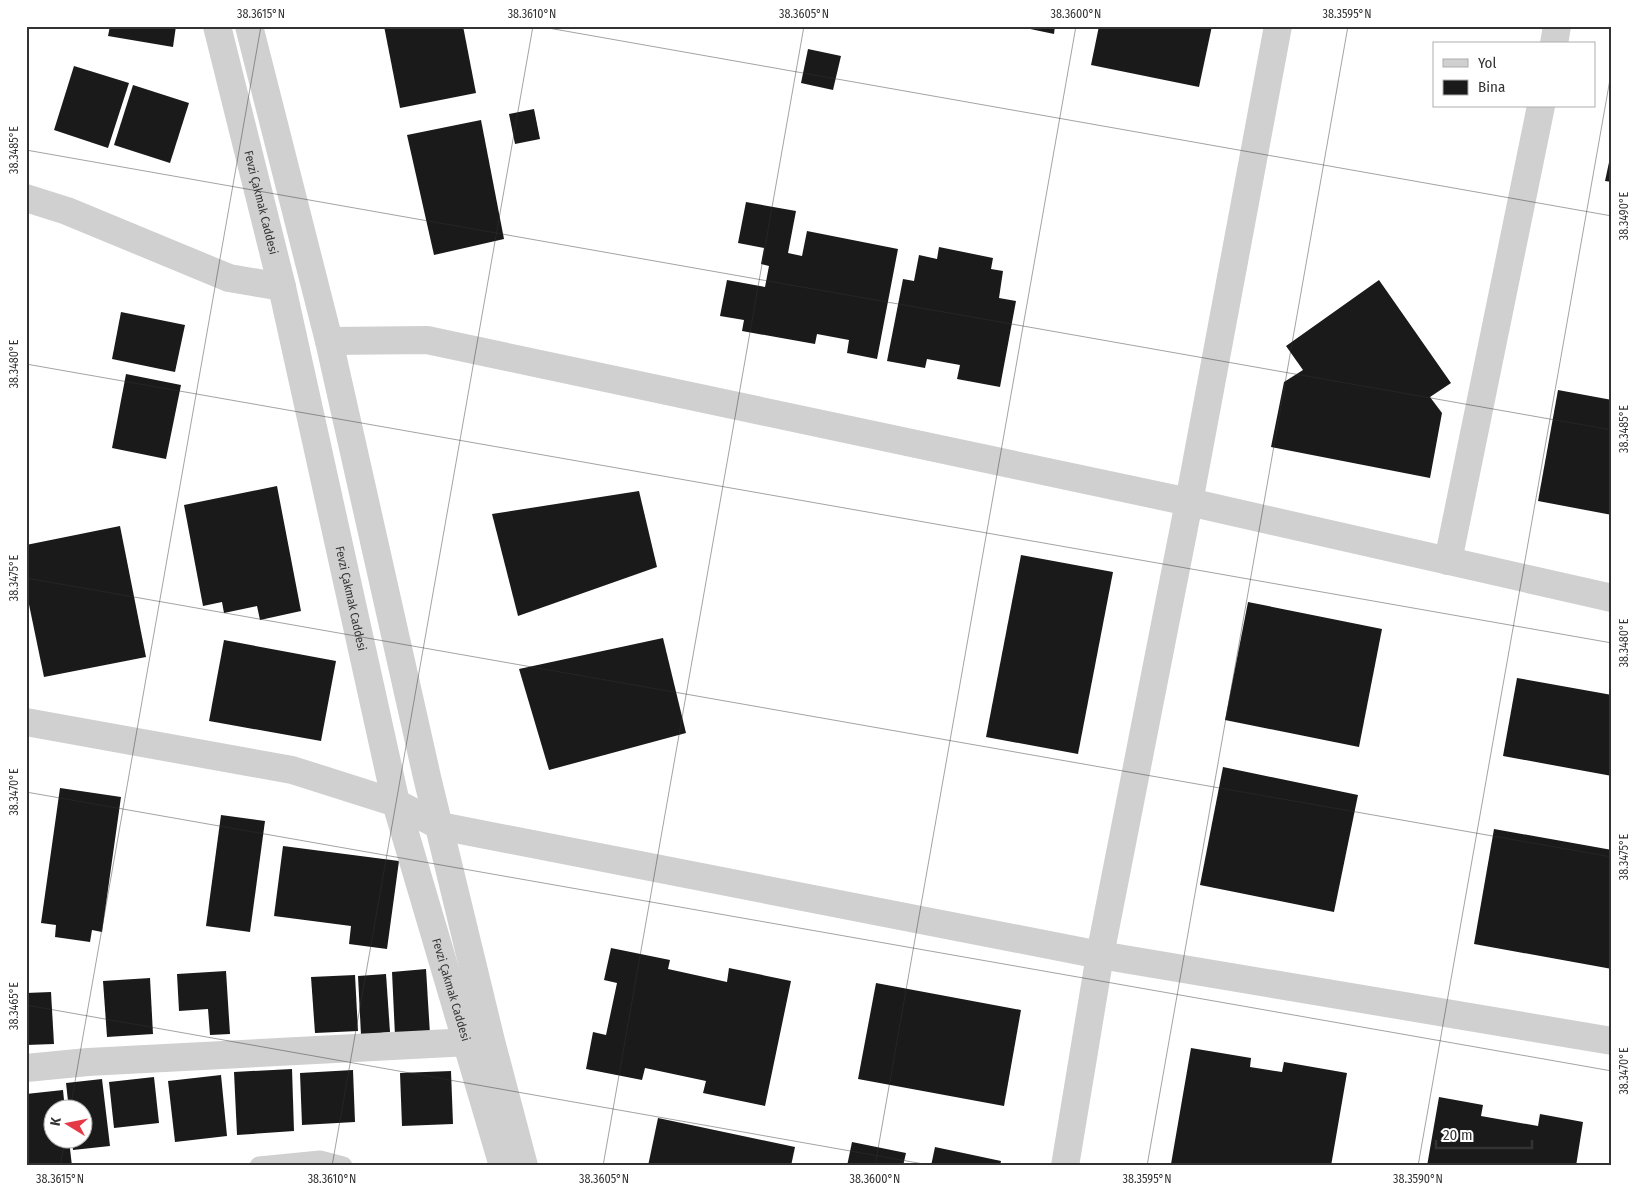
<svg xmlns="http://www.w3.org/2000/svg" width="1638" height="1192" font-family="'Fira Sans Condensed',sans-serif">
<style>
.building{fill:#1a1a1a}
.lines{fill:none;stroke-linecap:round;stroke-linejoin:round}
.service{stroke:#d0d0d0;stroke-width:19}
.minor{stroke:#d0d0d0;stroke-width:28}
.tertiary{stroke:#d0d0d0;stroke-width:28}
.ticks{fill:none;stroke:#333;stroke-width:1;stroke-opacity:0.45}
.labels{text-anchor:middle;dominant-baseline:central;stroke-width:5;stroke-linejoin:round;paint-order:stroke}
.street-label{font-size:12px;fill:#333;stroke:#fff}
.neatline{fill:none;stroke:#333;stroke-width:2}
.ticks-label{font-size:12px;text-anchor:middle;fill:#333}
</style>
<rect width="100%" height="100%" fill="#fff"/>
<g class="building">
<path d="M110,26H176L173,47L108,36Z"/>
<path d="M384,26H463L476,93L400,108Z"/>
<path d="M1016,26H1055L1054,34Z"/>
<path d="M1099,26H1212L1199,87L1091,65Z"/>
<path d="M808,49L841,56L833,90L801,83Z"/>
<path d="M74,66L129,83L108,148L54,130Z"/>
<path d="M133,85L189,103L170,163L114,145Z"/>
<path d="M534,109L540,139L515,144L509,114Z"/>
<path d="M481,120L504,239L434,255L407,135Z"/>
<path d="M1611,153H1612V182L1605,181Z"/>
<path d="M746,202L796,211L788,253L802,256L807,231L898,249L877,359L847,353L849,340L817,334L815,344L742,331L744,320L720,316L727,280L765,287L769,266L761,264L764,248L738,243Z"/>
<path d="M939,247L993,258L991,269L1003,271L999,298L1016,301L1000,387L957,379L960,365L927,359L925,368L887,361L903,279L914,281L919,255L937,259Z"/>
<path d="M1379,280L1451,383L1430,397L1442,413L1430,478L1271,447L1284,382L1303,370L1286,346Z"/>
<path d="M121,312L185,325L175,372L112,359Z"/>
<path d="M126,374L181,385L166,459L112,448Z"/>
<path d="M1558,390L1612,400V515L1538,501Z"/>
<path d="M277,486L301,611L260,620L257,606L224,613L222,602L203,606L184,505Z"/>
<path d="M639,491L657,567L518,616L492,514Z"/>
<path d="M120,526L146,657L44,677L26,590V545Z"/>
<path d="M1021,555L1113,572L1078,754L986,737Z"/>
<path d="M1248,602L1382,629L1359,747L1225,720Z"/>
<path d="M663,638L686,733L549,770L519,669Z"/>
<path d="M224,640L336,661L321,741L209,721Z"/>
<path d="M1517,678L1612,695V776L1503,756Z"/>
<path d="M1223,767L1358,795L1334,912L1200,885Z"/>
<path d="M60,788L121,797L102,932L92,930L90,942L55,937L56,925L41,923Z"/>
<path d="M221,815L265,821L250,932L206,926Z"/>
<path d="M1494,829L1612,850V969L1474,944Z"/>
<path d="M283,846L399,861L387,949L349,944L351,926L274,916Z"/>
<path d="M611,948L670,960L668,969L727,982L729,968L791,981L765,1106L703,1093L706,1081L645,1068L642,1080L586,1069L593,1032L606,1035L617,983L604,980Z"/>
<path d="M426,969L430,1034L395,1036L392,972Z"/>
<path d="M226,971L230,1034L210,1035L208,1009L179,1011L177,974Z"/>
<path d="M386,974L390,1032L361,1035L358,976Z"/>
<path d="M355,975L358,1031L315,1033L311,977Z"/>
<path d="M150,978L153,1034L107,1037L103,981Z"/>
<path d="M876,983L1021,1010L1004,1106L858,1079Z"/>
<path d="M51,992L54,1044L26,1045V993Z"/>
<path d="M1191,1048L1251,1058L1250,1067L1282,1072L1284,1062L1347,1073L1331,1166H1183L1171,1164Z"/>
<path d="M292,1069L294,1131L237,1135L234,1072Z"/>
<path d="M353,1070L355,1122L302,1125L300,1073Z"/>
<path d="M451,1071L453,1124L402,1126L400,1073Z"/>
<path d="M221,1075L227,1136L175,1142L168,1081Z"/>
<path d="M154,1077L159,1123L114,1128L109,1082Z"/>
<path d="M102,1079L110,1146L73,1150L72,1140H82V1110H69L66,1083Z"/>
<path d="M63,1090L65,1110H52V1140H69L72,1166H27L26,1094Z"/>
<path d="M1439,1097L1483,1105L1481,1116L1538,1126L1540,1114L1583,1122L1576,1166H1427Z"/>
<path d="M658,1118L795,1147L791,1166H648Z"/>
<path d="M852,1142L906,1153L903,1166H847Z"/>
<path d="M935,1147L1001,1161L1000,1166H931Z"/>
</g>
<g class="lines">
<path class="service" d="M259,1166L320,1160L343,1166"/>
<g class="minor">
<path d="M1554,44L1557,26"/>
<path d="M26,198L67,211L229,278L282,287"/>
<path d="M329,341L427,340L1189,502L1612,598"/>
<path d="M1448,561L1541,106"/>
<path d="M26,722L292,770L396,803L440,826L1100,955L1612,1041"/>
<path d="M26,1068L88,1062L489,1041"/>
<path d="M1065,1166L1100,955L1189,502L1278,26"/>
</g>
<g class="tertiary">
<path id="s1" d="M217,26L282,287L396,803L503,1166"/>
<path d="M249,26L329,341L427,777L491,1041L524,1166"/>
</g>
</g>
<path class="ticks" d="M537,26L1612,216M26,150L1612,430M26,364L1612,643M26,578L1612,857M26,792L1612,1071M26,1005L935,1166M70,1110L261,26M60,1166L65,1140M332,1166L533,26M603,1166L804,26M875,1166L1076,26M1147,1166L1348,26M1418,1166L1612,68"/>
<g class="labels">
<g class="street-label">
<text stroke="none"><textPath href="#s1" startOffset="182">Fevzi Çakmak Caddesi</textPath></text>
<text stroke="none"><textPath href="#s1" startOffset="588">Fevzi Çakmak Caddesi</textPath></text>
<text stroke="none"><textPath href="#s1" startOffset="992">Fevzi Çakmak Caddesi</textPath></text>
</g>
</g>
<rect width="1638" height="1192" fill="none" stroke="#ffffff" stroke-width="55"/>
<rect x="1433" y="42" width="162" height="65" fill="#ffffff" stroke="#adadad"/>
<rect x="1443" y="59" width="25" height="8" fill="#d0d0d0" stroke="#adadad"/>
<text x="1478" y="68" font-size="15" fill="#333333">Yol</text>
<rect x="1443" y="80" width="25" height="15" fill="#1a1a1a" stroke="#adadad"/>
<text x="1478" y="92" font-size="15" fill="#333333">Bina</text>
<g transform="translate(68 1124) rotate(280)"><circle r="24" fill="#ffffff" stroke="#adadad"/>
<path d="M0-4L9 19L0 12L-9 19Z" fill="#e63946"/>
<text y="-8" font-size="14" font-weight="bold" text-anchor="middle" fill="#333333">K</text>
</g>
<path d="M1436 1140v8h96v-8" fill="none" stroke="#333333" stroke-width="2.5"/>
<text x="1443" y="1140" font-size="15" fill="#333333" stroke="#ffffff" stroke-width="4" paint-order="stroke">20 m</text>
<rect x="28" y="28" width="1582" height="1136" class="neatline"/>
<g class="ticks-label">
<text x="261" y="18">38.3615°N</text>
<text x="532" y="18">38.3610°N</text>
<text x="804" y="18">38.3605°N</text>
<text x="1076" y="18">38.3600°N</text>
<text x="1347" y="18">38.3595°N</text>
<text transform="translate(14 150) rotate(-90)" y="4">38.3485°E</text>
<text transform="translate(1624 216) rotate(-90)" y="4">38.3490°E</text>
<text transform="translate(14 364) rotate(-90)" y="4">38.3480°E</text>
<text transform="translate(1624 429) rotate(-90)" y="4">38.3485°E</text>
<text transform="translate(14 578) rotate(-90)" y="4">38.3475°E</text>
<text transform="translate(1624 643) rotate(-90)" y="4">38.3480°E</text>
<text transform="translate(14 792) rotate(-90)" y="4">38.3470°E</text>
<text transform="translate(1624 857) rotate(-90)" y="4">38.3475°E</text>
<text transform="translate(14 1006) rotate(-90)" y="4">38.3465°E</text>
<text transform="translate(1624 1071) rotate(-90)" y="4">38.3470°E</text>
<text x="60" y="1183">38.3615°N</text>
<text x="332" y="1183">38.3610°N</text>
<text x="604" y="1183">38.3605°N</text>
<text x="875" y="1183">38.3600°N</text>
<text x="1147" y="1183">38.3595°N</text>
<text x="1418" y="1183">38.3590°N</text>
</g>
</svg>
